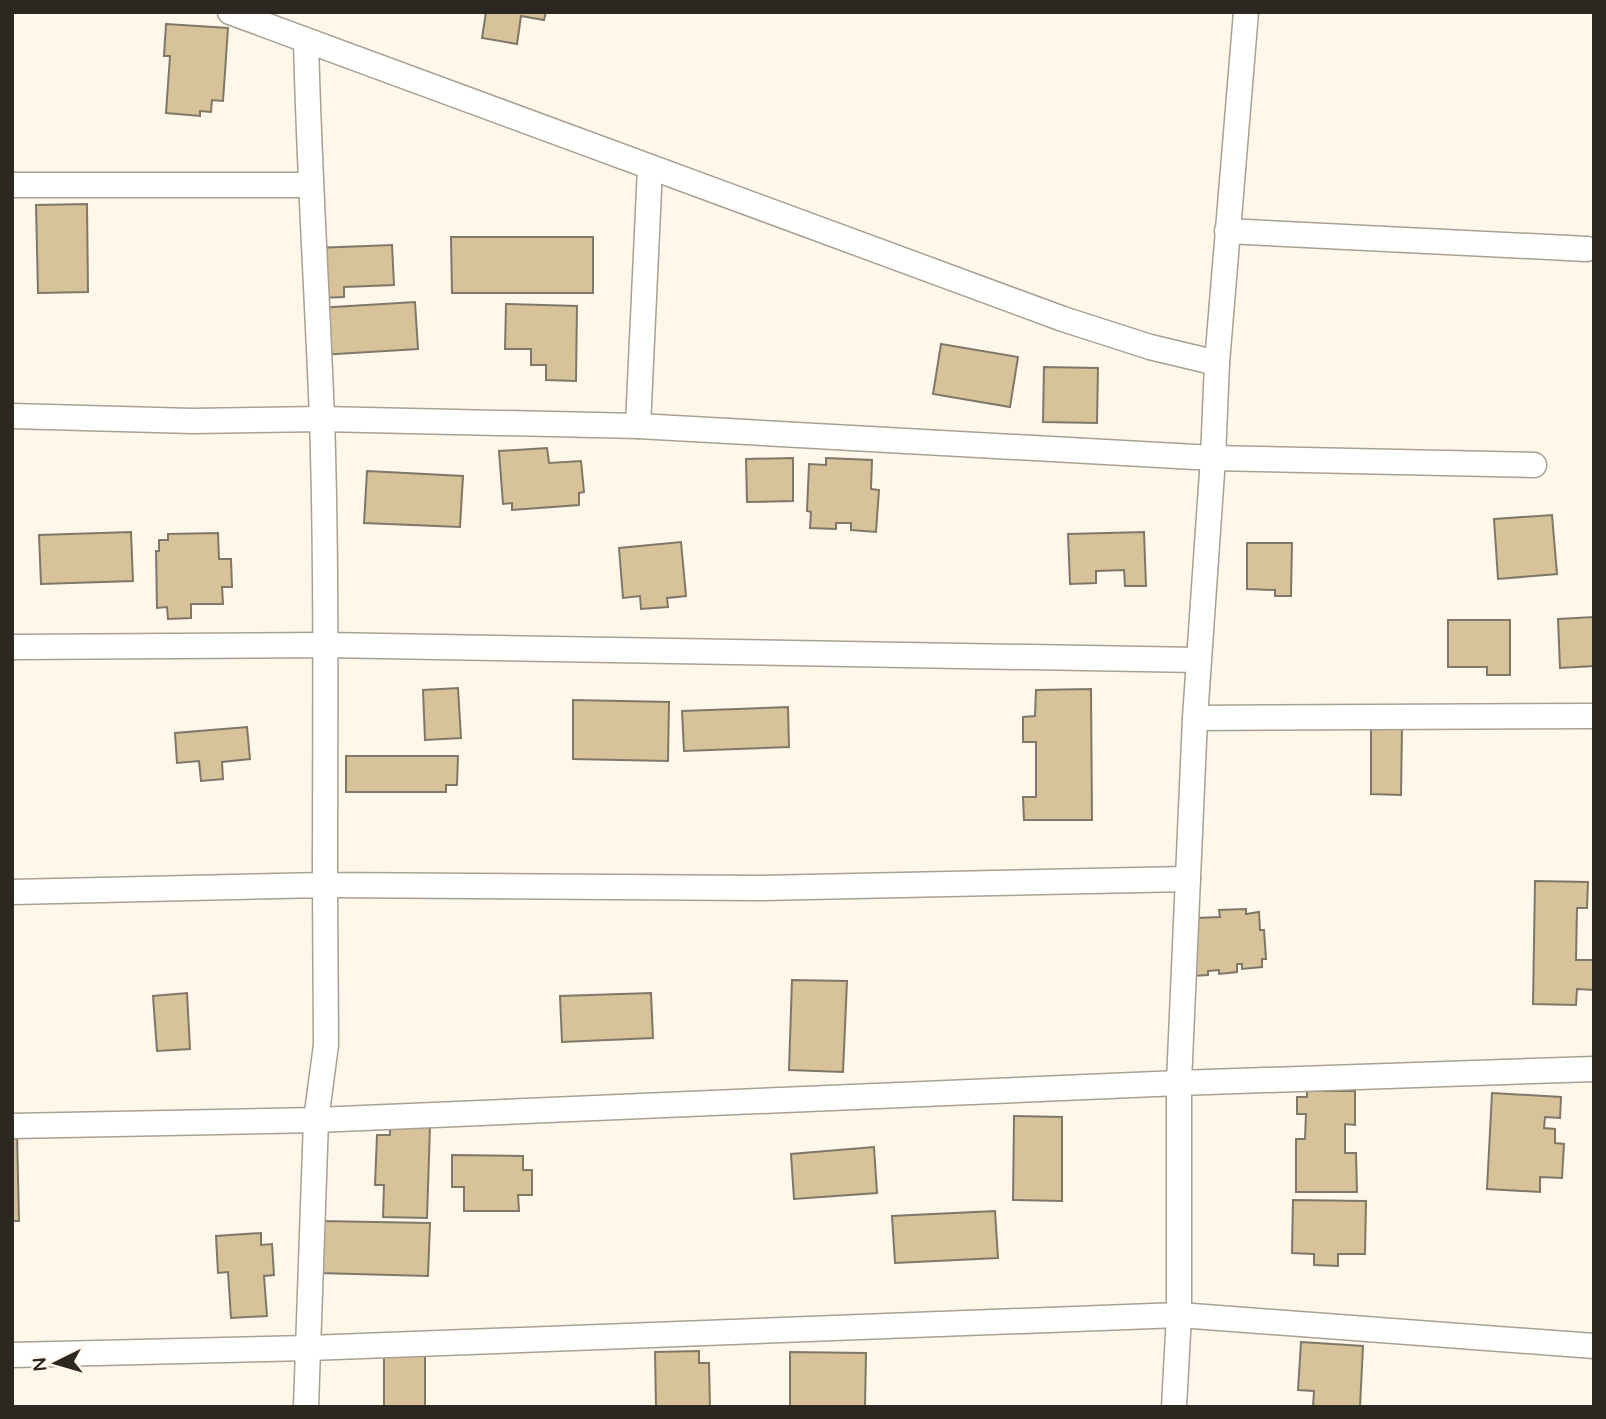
<svg xmlns="http://www.w3.org/2000/svg" width="1606" height="1419" font-family="Quicksand,sans-serif">
<style>
.building{fill:#d7c299;stroke:#7f7869;stroke-width:2}
.lines{fill:none;stroke-linecap:round;stroke-linejoin:round}
.street-casing{stroke:#a8a091;stroke-width:27}
.street{stroke:#fff;stroke-width:24}
</style>
<rect width="100%" height="100%" fill="#fef7ea"/>
<g class="building">
<path d="M486,12H546L544,20L521,16L517,44L482,38Z"/>
<path d="M166,24L228,28L223,101L212,100L211,112L200,111V116L166,113L170,56H164Z"/>
<path d="M87,204L88,292L38,293L36,205Z"/>
<path d="M451,237H593V293H452Z"/>
<path d="M392,245L394,285L344,287V297L317,298L315,248Z"/>
<path d="M415,302L418,349L320,355L317,308Z"/>
<path d="M506,304L577,306L576,381L546,380V365H531V349H505Z"/>
<path d="M941,344L1018,357L1010,407L933,394Z"/>
<path d="M1044,367L1098,368L1097,423L1043,422Z"/>
<path d="M547,448L549,463L581,461L584,492L579,493V505L512,510V503L503,504L499,451Z"/>
<path d="M793,458V501L747,502L746,459Z"/>
<path d="M826,458L872,460L871,489L879,490L876,532L851,530V523H836V529L810,528L811,512L807,511L809,464L826,465Z"/>
<path d="M367,471L463,476L460,527L364,523Z"/>
<path d="M1552,515L1557,574L1498,579L1494,519Z"/>
<path d="M131,532L133,581L41,584L39,535Z"/>
<path d="M1144,532L1146,586H1125L1124,570L1096,571V583L1070,584L1068,534Z"/>
<path d="M218,533L219,559H231L232,587H222L223,604H191V618L168,619L167,607L157,608L156,551H159V540H168V534Z"/>
<path d="M681,542L686,596L667,598L668,607L641,609L640,596L623,598L619,548Z"/>
<path d="M1247,543H1292L1291,596H1275V590L1247,589Z"/>
<path d="M1594,617V666L1560,668L1558,619Z"/>
<path d="M1448,620H1510V675H1487V667H1448Z"/>
<path d="M458,688L461,738L425,740L423,690Z"/>
<path d="M1091,689L1092,820H1024L1023,797H1036V742H1023V717L1035,716L1036,690Z"/>
<path d="M573,700L669,702L668,761L573,759Z"/>
<path d="M788,707L789,747L684,751L682,711Z"/>
<path d="M247,727L250,759L222,762L223,779L201,781L199,761L177,763L175,733Z"/>
<path d="M1371,727H1402L1401,795L1371,794Z"/>
<path d="M346,756H458L457,785H446V792H346Z"/>
<path d="M1535,881L1588,882L1587,908H1577L1576,960H1594V990L1577,989L1576,1005L1533,1004Z"/>
<path d="M1246,909V914L1259,912L1260,930H1264L1266,959H1262V967L1242,969V964H1237V972L1219,974V970L1208,971V975L1192,976L1189,936H1198L1197,918L1220,917L1219,910Z"/>
<path d="M792,980L847,981L843,1072L789,1070Z"/>
<path d="M187,993L190,1049L157,1051L153,996Z"/>
<path d="M651,993L653,1038L562,1042L560,996Z"/>
<path d="M1307,1091H1355V1125L1345,1124V1153H1356L1357,1192H1296V1139H1305L1306,1114H1297V1097H1307Z"/>
<path d="M1492,1093L1561,1097L1560,1118L1545,1117L1544,1128L1555,1129V1143L1564,1144L1562,1178L1540,1177V1192L1487,1189Z"/>
<path d="M1014,1116L1062,1117V1201L1013,1200Z"/>
<path d="M390,1125L430,1126L427,1218L383,1217L384,1185H375L377,1135H390Z"/>
<path d="M12,1133H17L19,1221H12Z"/>
<path d="M874,1147L877,1193L794,1199L791,1154Z"/>
<path d="M452,1155L523,1156V1170H532V1195H518L519,1211H464V1187H452Z"/>
<path d="M1293,1200L1366,1201L1365,1254H1338V1266L1314,1265V1254L1292,1253Z"/>
<path d="M995,1211L998,1258L895,1263L892,1216Z"/>
<path d="M319,1221L430,1223L428,1276L318,1273Z"/>
<path d="M261,1233V1245L272,1244L274,1275L264,1276L267,1316L231,1318L228,1272L218,1273L216,1236Z"/>
<path d="M1301,1342L1363,1346L1360,1407H1313L1314,1391L1298,1390Z"/>
<path d="M699,1351V1363H709L710,1407H656L655,1352Z"/>
<rect x="384" y="1352" width="41" height="55"/>
<path d="M790,1352L866,1353L865,1407H790Z"/>
</g>
<g class="lines">
<g class="street-casing">
<g id="street">
<path d="M230,12L1063,319L1150,347L1217,363"/>
<path d="M306,41C309,167 317,292 322,418C327,573 325,729 325,885L758,888L1188,879"/>
<path d="M12,185H310"/>
<path d="M1227,231L1587,249"/>
<path d="M12,416L193,421L322,419L638,426L1213,458L1534,465"/>
<path d="M638,426L650,168"/>
<path d="M12,647L325,645L1198,660"/>
<path d="M1195,718L1594,716"/>
<path d="M12,892L325,885L326,1045L316,1120L306,1407"/>
<path d="M12,1126L316,1120L1179,1083L1594,1069"/>
<path d="M12,1355L309,1348L1179,1315L1594,1346"/>
<path d="M1174,1407L1179,1315V1083L1195,718L1213,458L1217,363L1246,12"/>
</g>
</g>
<use href="#street" class="street"/>
</g>
<rect width="1606" height="1419" fill="none" stroke="#2b2822" stroke-width="28"/>
<g transform="translate(56 1363) rotate(265)" stroke="#fef7ea" stroke-width="5" paint-order="stroke">
<path d="M0-5L12 26L0 18L-12 26Z" fill="#2b2822"/>
<text y="-10" font-size="19" font-weight="bold" text-anchor="middle" fill="#2b2822">N</text>
</g>
</svg>
